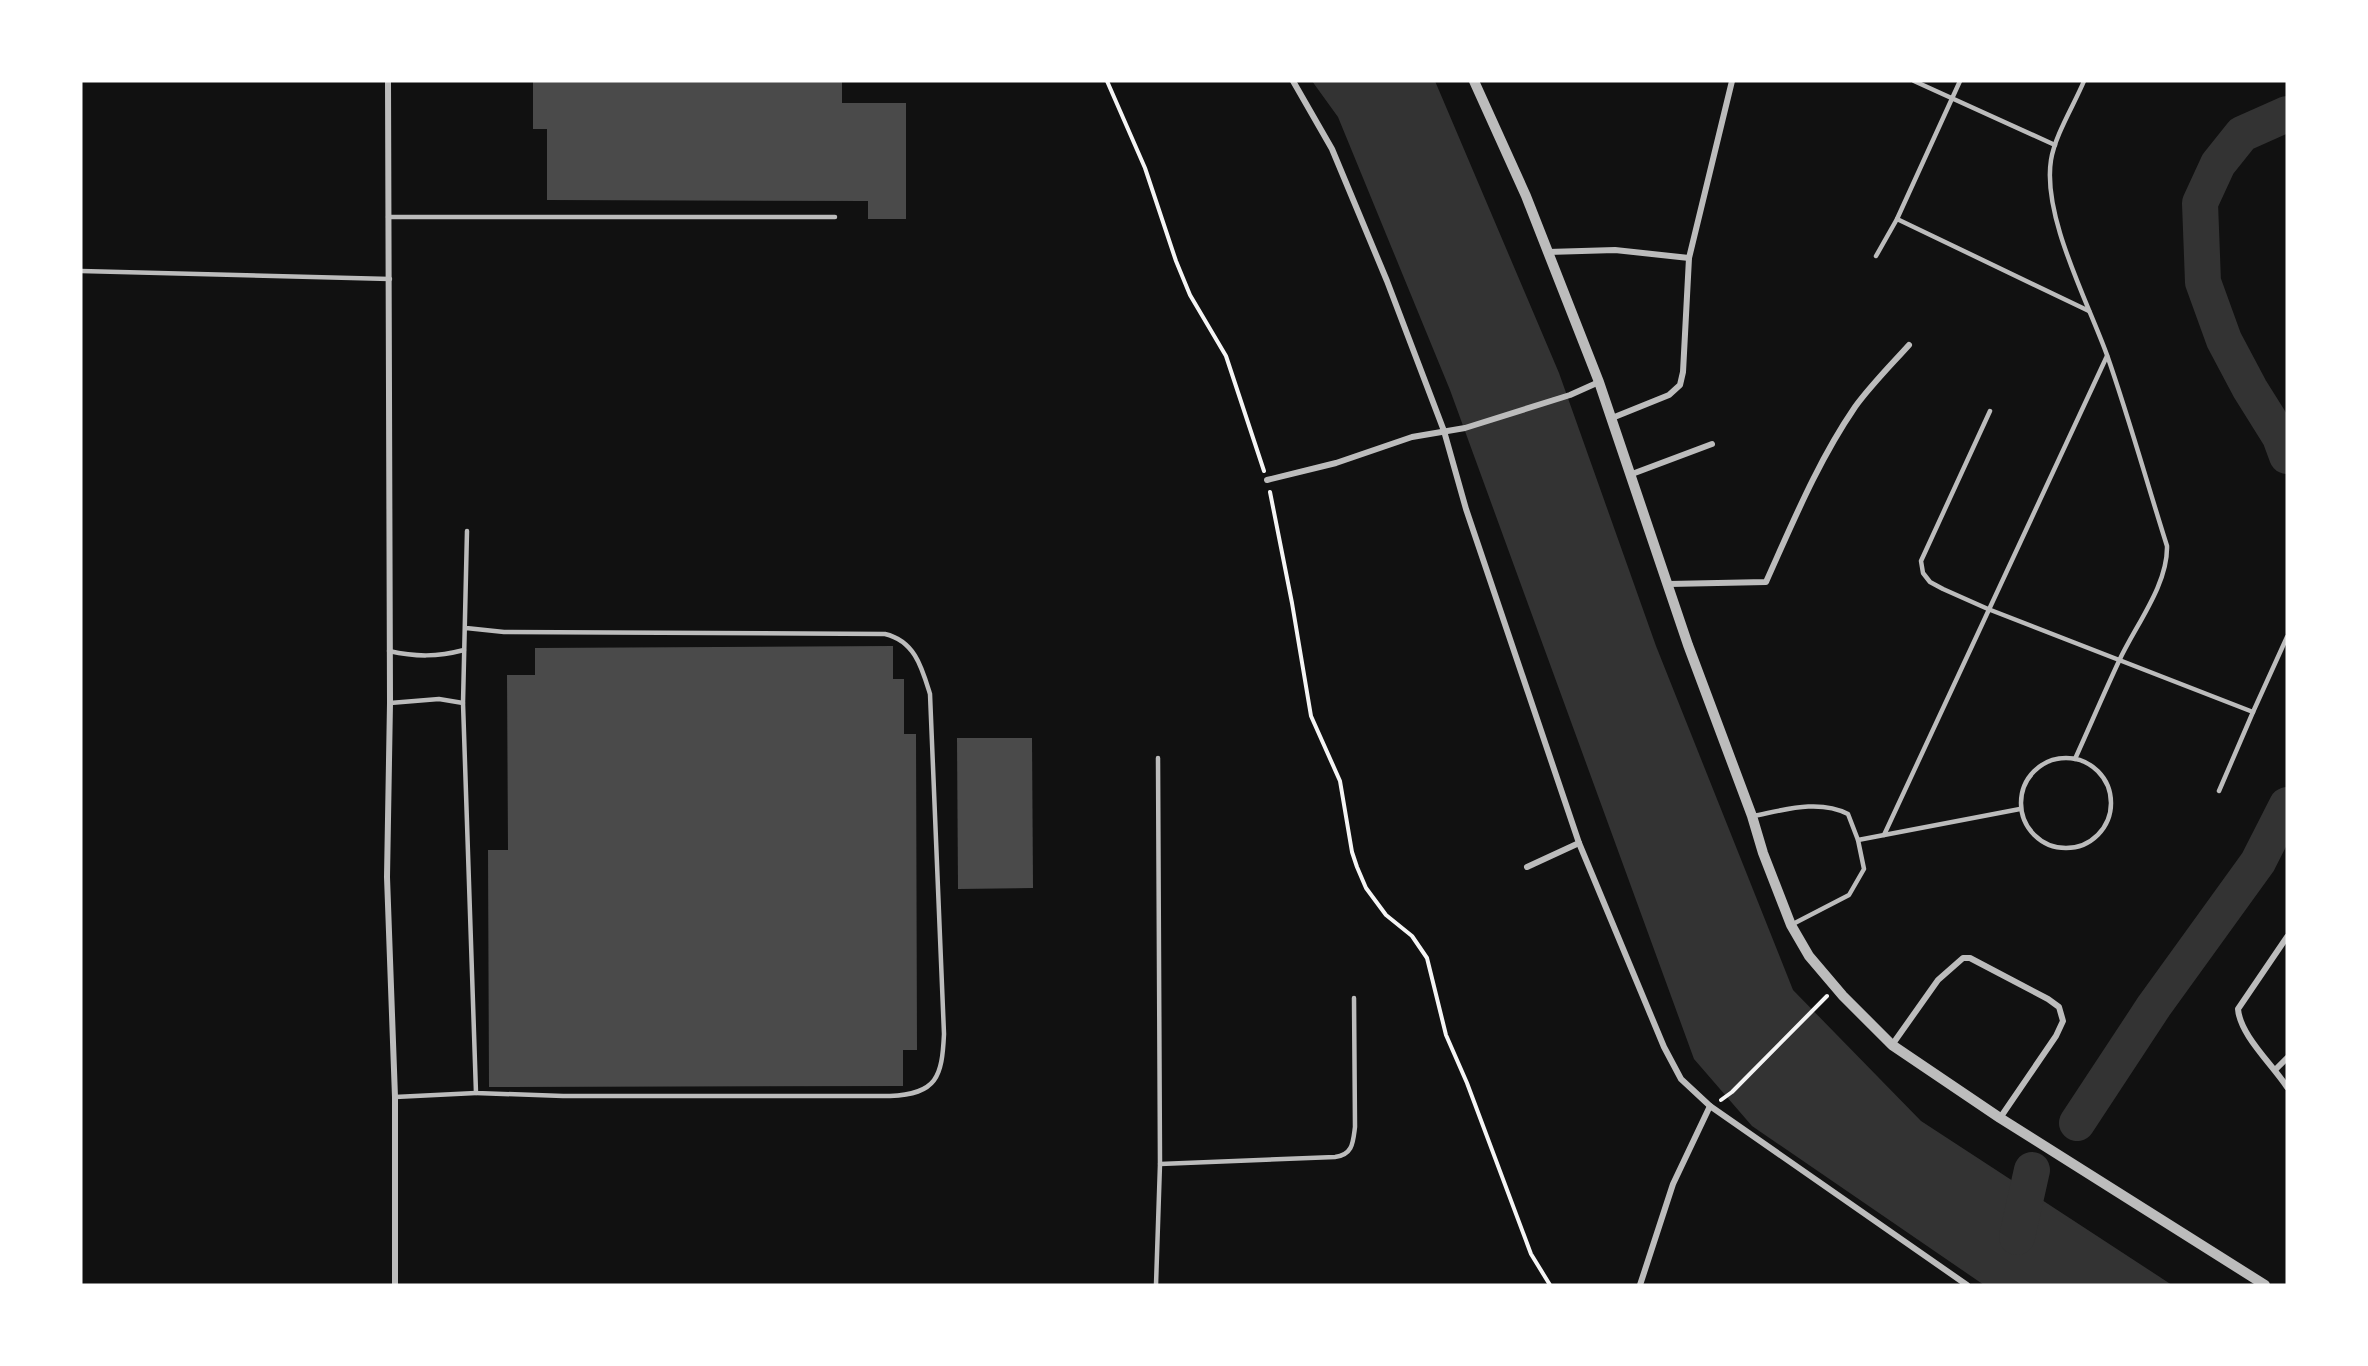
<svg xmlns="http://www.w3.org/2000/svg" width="2368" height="1366" font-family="'Golos Text',sans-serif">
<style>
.water{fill:#333}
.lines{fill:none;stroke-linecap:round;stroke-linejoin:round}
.river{stroke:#333;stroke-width:36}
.building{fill:#4a4a4a}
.path{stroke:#f5f5f5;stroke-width:4}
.service{stroke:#bcbcbc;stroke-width:4.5}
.minor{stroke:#bcbcbc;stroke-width:6}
.tertiary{stroke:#bcbcbc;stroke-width:10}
</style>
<rect width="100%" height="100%" fill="#111"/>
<path class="water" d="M1312,81H1435L1559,373L1656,646L1793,990L1921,1121L2172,1285H1984L1752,1126L1694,1059L1450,390L1338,117Z"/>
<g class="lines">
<g class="river">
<path d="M2287,114L2242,134L2218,164L2200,203L2203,282L2224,340L2250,389L2280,437L2287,456"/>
<path d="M2077,1123L2154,1006L2258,862L2287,805"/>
<path d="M2017,1237L2032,1170"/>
</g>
</g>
<g class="building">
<path d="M533,81H842V103H906V219H868V201L547,200V129H533Z"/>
<path d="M893,646V679H904V734H916L917,1050H903V1086L489,1087L488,850H508L507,675H535V648Z"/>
<path d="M957,738H1032L1033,888L958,889Z"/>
</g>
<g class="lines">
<g class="path">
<path d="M1107,81L1145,168L1176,261L1190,295L1226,356L1264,471"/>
<path d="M1270,492L1292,603L1311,716L1340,781L1352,852L1357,867L1366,888L1386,915L1412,936L1427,958L1446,1035L1467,1083L1531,1254L1550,1285"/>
<path d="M1721,1100L1732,1092L1827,996"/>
</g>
<g class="service">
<path d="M1914,81L2055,145"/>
<path d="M388,217H835"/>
<path d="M1897,219L1960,81"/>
<path d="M1876,256L1897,219L2089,311"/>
<path d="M81,271L390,279"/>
<path d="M1990,411L1921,561L1923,573L1930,582L1943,589L1988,609L2253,712L2287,637"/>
<path d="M466,628L504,632L885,634C915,641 922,668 930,694L944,1034C942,1077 937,1094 890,1096H563L476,1093L463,703L467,531"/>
<path d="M389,651C416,657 437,657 464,650"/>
<path d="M390,703L439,699L463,703"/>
<circle cx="2066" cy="803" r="45"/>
<path d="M2075,759C2090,726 2104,693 2119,661C2135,626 2168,585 2167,546C2147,483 2129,418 2107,355C2088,302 2042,216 2051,160C2055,135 2074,105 2084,81"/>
<path d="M2219,791L2253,712"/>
<path d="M1753,816C1784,810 1819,799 1848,814L1858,840L1864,869L1849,895L1791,925"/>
<path d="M1884,835L2107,356"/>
<path d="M1858,840L2020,809"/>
<path d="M395,1097L476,1093"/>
<path d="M1160,1164L1335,1157C1353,1155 1353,1142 1355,1127L1354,998"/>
<path d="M1156,1285L1160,1164L1158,758"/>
</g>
<g class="minor">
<path d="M388,81L390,703L387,877L395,1097V1285"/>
<path d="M1293,81L1332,149L1387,281L1444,431L1466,509L1579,843L1664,1047L1681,1079L1710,1106L1967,1285"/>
<path d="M1548,252L1615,250L1689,258L1683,372L1680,385L1669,395L1612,418"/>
<path d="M1689,258L1732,81"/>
<path d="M1632,474L1712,444"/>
<path d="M1267,480L1336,463L1412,437L1465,428L1570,395L1599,382"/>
<path d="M1669,584L1766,582C1793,522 1818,461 1855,407C1871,385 1891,365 1909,345"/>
<path d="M1527,867L1579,843"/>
<path d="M2287,937L2238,1009C2240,1035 2272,1064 2287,1087"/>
<path d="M1892,1045L1938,980L1963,958H1970L2048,999L2059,1007L2063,1021L2056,1036L2000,1118"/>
<path d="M2276,1069L2287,1058"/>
<path d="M1640,1285L1673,1184L1710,1106"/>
</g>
<path class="tertiary" d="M1474,81L1526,196L1599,382L1688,645L1752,816L1763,853L1791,925L1809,956L1843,996L1892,1045L2000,1118L2265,1285"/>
</g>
<rect width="2368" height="1366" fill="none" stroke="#ffffff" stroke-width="165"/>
</svg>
